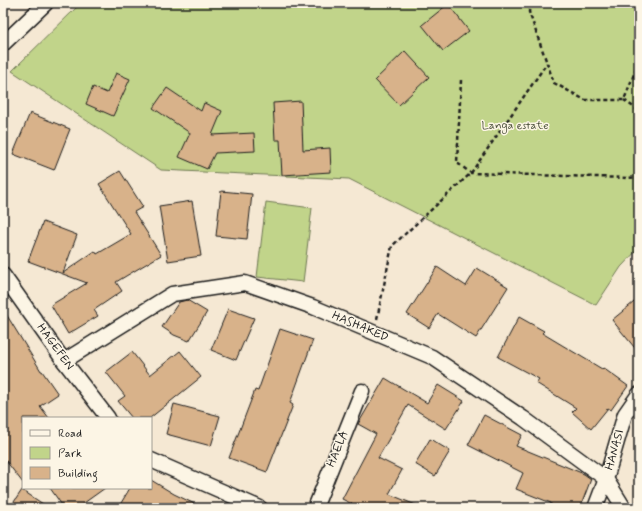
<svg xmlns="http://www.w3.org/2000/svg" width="642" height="511" font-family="Mynerve,sans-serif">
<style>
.green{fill:#c1d48a;stroke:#6e7853}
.building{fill:#d8b28a;stroke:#1c1c1c}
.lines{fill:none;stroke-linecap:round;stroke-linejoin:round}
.street-casing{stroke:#1c1c1c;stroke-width:17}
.path{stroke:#1c1c1c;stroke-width:2.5;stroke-dasharray:4 3;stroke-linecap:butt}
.street{stroke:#fcf5e5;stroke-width:14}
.labels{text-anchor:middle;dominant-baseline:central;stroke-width:3;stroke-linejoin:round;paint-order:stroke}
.park-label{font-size:12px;fill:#4e533d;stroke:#fcf5e5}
.street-label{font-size:12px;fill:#1c1c1c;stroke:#fcf5e5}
</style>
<rect width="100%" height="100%" fill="#f5e8d3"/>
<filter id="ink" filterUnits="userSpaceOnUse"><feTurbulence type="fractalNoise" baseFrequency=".025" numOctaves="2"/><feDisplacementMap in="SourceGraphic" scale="8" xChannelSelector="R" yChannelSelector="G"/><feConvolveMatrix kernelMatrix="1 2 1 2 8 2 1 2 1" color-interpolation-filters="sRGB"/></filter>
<g filter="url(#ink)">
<g class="green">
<path d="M81,3H639V248L621,267L596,305L349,179L161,170L12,71Z"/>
<path d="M266,202L312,208L303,282L257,277Z"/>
</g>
<g class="building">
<path d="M448,4L469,31L443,51L422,25Z"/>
<path d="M405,51L429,77L399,105L375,80Z"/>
<path d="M116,73L130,79L113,116L86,104L93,87L107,93Z"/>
<path d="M167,88L201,111L204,103L222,111L212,135L254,133L255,151L215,153L207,169L179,157L190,133L153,108Z"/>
<path d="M301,101L303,150L330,148L331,172L282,175L280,140H275L273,103Z"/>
<path d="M30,113L70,129L54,170L13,154Z"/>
<path d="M120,171L143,207L134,212L161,255L116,282L122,291L94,310L98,316L68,334L51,305L87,283L28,261L43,222L77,235L63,273L95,251L97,254L131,234L99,184Z"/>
<path d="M221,191L252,194L247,239L216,236Z"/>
<path d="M192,201L201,256L168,261L159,206Z"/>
<path d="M437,267L466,286L477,268L508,287L476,338L438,314L429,328L407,314Z"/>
<path d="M639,298V353L612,320Z"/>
<path d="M187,300L207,312L189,341L174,335L162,327L179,302Z"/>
<path d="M3,309L41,371H42L58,394L40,406L49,418H23V483L3,457Z"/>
<path d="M228,309L254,318L236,360L211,350Z"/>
<path d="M519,317L544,331L542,333L602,369L603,368L628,386L611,410L608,408L591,429L572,412L576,408L536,383L539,379L498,357Z"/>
<path d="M280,329L313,340L290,403L293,405L267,472L229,458L255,390L258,391Z"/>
<path d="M180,351L201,377L150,418H132L118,401L125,396L106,372L132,352L150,375Z"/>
<path d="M385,378L427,403L438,385L464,401L446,429L408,405L378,458L402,470L389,494L423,508H360L342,499L376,434L358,424Z"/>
<path d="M174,404L220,416L211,446L166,434Z"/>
<path d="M484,415L522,435L516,446L584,474L591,479L580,508H550L551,503L516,489L523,473L468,445Z"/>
<path d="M430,439L450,451L435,476L415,464Z"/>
<path d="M151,480L174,494L203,508H118L130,488H151Z"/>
<path d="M50,488H105L77,508H64Z"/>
<path d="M22,490L49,508H10Z"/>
</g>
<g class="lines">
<g class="street-casing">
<g id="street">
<path d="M3,44L46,3"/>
<path d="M3,275L64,361L108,418"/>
<path d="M64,361L172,294L245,283L313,307L432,357L523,418L606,479L624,508"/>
<path d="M151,460L260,508"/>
<path d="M315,508L362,391"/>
<path d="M595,508L606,479L625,414L639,394"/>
</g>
</g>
<g class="path">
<path d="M530,3L529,12L554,83L585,100H624L639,61"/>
<path d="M461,80L457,163L471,173L628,178L639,177"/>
<path d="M624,100L639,111"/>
<path d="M377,319L392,246L471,173L547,63"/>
</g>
<use href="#street" class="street"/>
</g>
</g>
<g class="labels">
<g class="park-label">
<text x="515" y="126">Langa estate</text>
</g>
<g class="street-label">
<text transform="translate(360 327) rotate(23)">HASHAKED</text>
<text transform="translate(55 347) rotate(54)">HAGEFEN</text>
<text transform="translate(338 449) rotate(-68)">HAELA</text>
<text transform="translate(615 450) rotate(-74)">HANASI</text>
</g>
</g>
<rect width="642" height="511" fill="none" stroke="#fcf5e5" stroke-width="16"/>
<rect x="8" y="8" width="626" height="495" fill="none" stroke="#1c1c1c" stroke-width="1.5" filter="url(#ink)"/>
<rect x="22" y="417" width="130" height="72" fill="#fcf5e5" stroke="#a29e95"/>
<rect x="30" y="430" width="20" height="6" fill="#fcf5e5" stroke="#a29e95"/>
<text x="58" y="437" font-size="12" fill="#1c1c1c">Road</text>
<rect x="30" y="447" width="20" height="12" fill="#c1d48a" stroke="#a29e95"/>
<text x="58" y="457" font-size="12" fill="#1c1c1c">Park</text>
<rect x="30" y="467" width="20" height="12" fill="#d8b28a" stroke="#a29e95"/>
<text x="58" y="477" font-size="12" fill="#1c1c1c">Building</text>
</svg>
